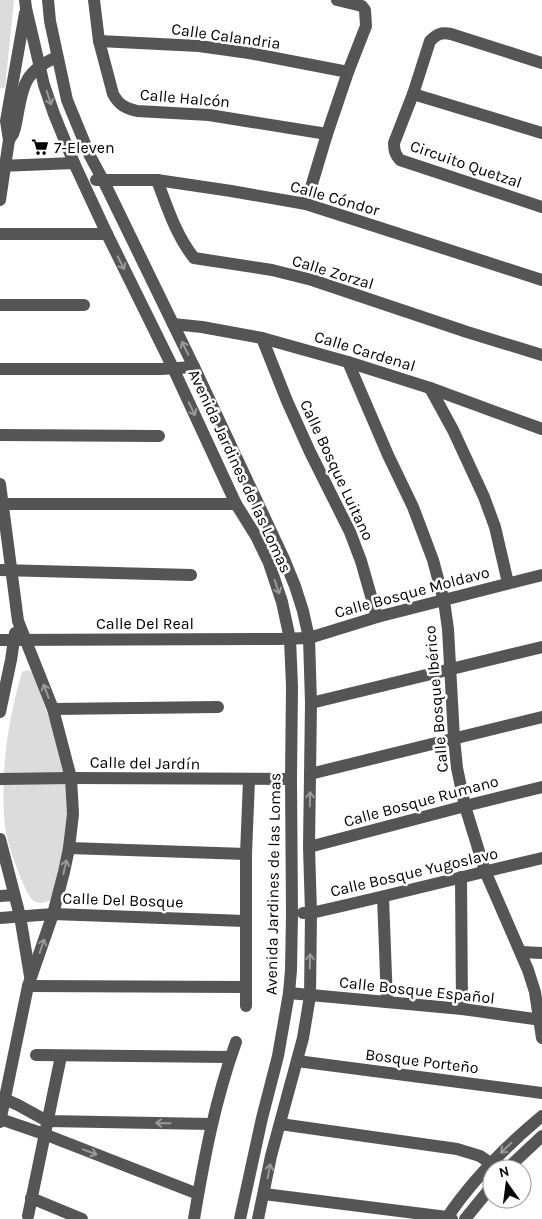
<svg xmlns="http://www.w3.org/2000/svg" width="542" height="1219" font-family="Karla,sans-serif">
<style>
.green{fill:#dcdcdc}
.lines{fill:none;stroke-linecap:round;stroke-linejoin:round}
.minor{stroke:#555;stroke-width:12}
.oneway{stroke:#999}
.labels{text-anchor:middle;dominant-baseline:central;stroke-width:5;stroke-linejoin:round;paint-order:stroke}
.street-label{font-size:16px;fill:#000;stroke:#fff}
.poi-label{font-size:16px;fill:#000;stroke:#fff;text-anchor:start}
</style>
<rect width="100%" height="100%" fill="#fff"/>
<g class="green">
<path d="M0,0H14L5,88H0Z"/>
<path d="M28,670L34,674L66,768L70,813L53,899C34,909 30,899 23,883C16,868 8,844 5,828C0,776 7,723 22,672Z"/>
</g>
<g class="lines">
<g class="minor">
<path d="M25,0L26,8L44,85L54,114L74,163L107,234L173,368L236,504L256,536L269,563L282,602L290,639L292,686L291,779L292,914L291,970L289,993L278,1056L262,1118L240,1219"/>
<path d="M48,0L50,21L67,100L90,156L103,180L194,367L284,559L295,586L303,611L309,638L311,703L309,847L311,913L310,996L303,1038L271,1156L258,1219"/>
<path d="M94,0L99,41L113,94C119,105 125,108 137,111L209,115L327,134"/>
<path d="M99,41L199,46L249,53L348,72"/>
<path d="M542,63L451,34C441,32 437,34 430,41L413,94L394,143C394,151 395,154 400,160L542,207"/>
<path d="M413,94L542,133"/>
<path d="M9,140L13,134L15,128C23,92 19,73 57,57"/>
<path d="M0,166L74,163"/>
<path d="M96,180H157L231,191L306,204L542,280"/>
<path d="M157,180C167,207 176,235 194,258L272,270L312,280L467,332L542,355"/>
<path d="M0,200L9,140L6,121L25,13"/>
<path d="M306,204L327,134L348,72L366,26L365,10L362,6L337,0"/>
<path d="M0,234H107"/>
<path d="M0,305H84"/>
<path d="M173,324L202,327L262,338L348,362L430,388L542,429"/>
<path d="M262,338L287,401L310,452L350,532L361,561L377,617"/>
<path d="M348,362L388,455L413,507L433,560L444,601L448,629L454,738L457,768L465,806L485,871L528,970L535,992L542,1038"/>
<path d="M0,369H161L194,367"/>
<path d="M430,388L453,430L484,497L495,527L508,583"/>
<path d="M0,435L159,436"/>
<path d="M0,484L18,621L53,709L71,778L73,814L69,848L64,872L53,914L28,986L0,1122"/>
<path d="M0,504H236"/>
<path d="M0,570L191,575"/>
<path d="M0,640L278,639L309,638L377,617L542,575"/>
<path d="M311,703L542,647"/>
<path d="M53,709L218,707"/>
<path d="M0,712L11,660L15,633"/>
<path d="M310,774L542,717"/>
<path d="M0,779L71,778L291,779"/>
<path d="M0,839L20,916L30,976"/>
<path d="M309,847L465,806L542,787"/>
<path d="M69,848L246,854"/>
<path d="M461,877L462,1009"/>
<path d="M0,896L14,895"/>
<path d="M383,897L387,1002"/>
<path d="M303,913H311C388,896 465,876 542,858"/>
<path d="M0,918L53,914L245,921"/>
<path d="M521,952L542,953"/>
<path d="M28,986L246,987"/>
<path d="M289,993L462,1009L542,1020"/>
<path d="M246,1006V854L249,780"/>
<path d="M36,1055L230,1057"/>
<path d="M297,1061L542,1093"/>
<path d="M0,1097L18,1105L47,1121L211,1124"/>
<path d="M0,1119L44,1134L198,1194"/>
<path d="M280,1124L457,1149L480,1156L490,1163"/>
<path d="M507,1169L542,1136"/>
<path d="M264,1194L447,1217L452,1219"/>
<path d="M31,1198L82,1219"/>
<path d="M28,1216L61,1056"/>
<path d="M194,1219C204,1159 215,1100 236,1042"/>
<path d="M446,1219C472,1180 506,1146 542,1116"/>
<path d="M465,1219L492,1186"/>
</g>
</g>
<defs><path id="oneway-shaft" d="M-6 0H5M1.5-3L5.5 0L1.5 3" fill="none" stroke-width="1.6" stroke-linecap="round" stroke-linejoin="round" transform="scale(1.25)"/></defs>
<g class="oneway">
<use href="#oneway-shaft" transform="translate(49 98) rotate(72)"/>
<use href="#oneway-shaft" transform="translate(121 263) rotate(63)"/>
<use href="#oneway-shaft" transform="translate(185 348) rotate(-116)"/>
<use href="#oneway-shaft" transform="translate(192 409) rotate(65)"/>
<use href="#oneway-shaft" transform="translate(277 587) rotate(71)"/>
<use href="#oneway-shaft" transform="translate(46 691) rotate(-111)"/>
<use href="#oneway-shaft" transform="translate(310 799) rotate(-89)"/>
<use href="#oneway-shaft" transform="translate(65 867) rotate(-77)"/>
<use href="#oneway-shaft" transform="translate(42 946) rotate(-71)"/>
<use href="#oneway-shaft" transform="translate(310 961) rotate(-89)"/>
<use href="#oneway-shaft" transform="translate(163 1123) rotate(-179)"/>
<use href="#oneway-shaft" transform="translate(506 1148) rotate(136)"/>
<use href="#oneway-shaft" transform="translate(90 1152) rotate(21)"/>
<use href="#oneway-shaft" transform="translate(269 1171) rotate(-79)"/>
</g>
<defs>
<g id="supermarket-bare" transform="scale(1.35)"><path d="M-6-5.5h2.5l.6 2H6L4.5 2H-2.5L-4.4-4H-6ZM-1.5 3.2a1.3 1.3 0 1 0 .1 0ZM3 3.2a1.3 1.3 0 1 0 .1 0Z" fill="#000" stroke="#fff" stroke-width="2.5" paint-order="stroke"/></g>
</defs>
<g fill-rule="evenodd">
<use href="#supermarket-bare" x="40" y="147"/>
</g>
<g class="labels">
<g class="street-label">
<text transform="translate(226 36) rotate(8)">Calle Calandria</text>
<text transform="translate(185 98) rotate(5)">Calle Halcón</text>
<text transform="translate(466 164) rotate(19)">Circuito Quetzal</text>
<text transform="translate(335 198) rotate(16)">Calle Cóndor</text>
<text transform="translate(333 272) rotate(17)">Calle Zorzal</text>
<text transform="translate(365 351) rotate(17)">Calle Cardenal</text>
<text transform="translate(337 470) rotate(65)">Calle Bosque Luitano</text>
<text transform="translate(240 471) rotate(65)">Avenida Jardines de las Lomas</text>
<text transform="translate(412 592) rotate(-15)">Calle Bosque Moldavo</text>
<text x="145" y="623">Calle Del Real</text>
<text transform="translate(436 699) rotate(-95)">Calle Bosque Ibérico</text>
<text transform="translate(145 763) rotate(1)">Calle del Jardín</text>
<text transform="translate(421 801) rotate(-15)">Calle Bosque Rumano</text>
<text transform="translate(414 872) rotate(-13)">Calle Bosque Yugoslavo</text>
<text transform="translate(273 884) rotate(-89)">Avenida Jardines de las Lomas</text>
<text transform="translate(123 900) rotate(2)">Calle Del Bosque</text>
<text transform="translate(417 990) rotate(6)">Calle Bosque Español</text>
<text transform="translate(422 1061) rotate(7)">Bosque Porteño</text>
</g>
<g class="poi-label">
<text x="54" y="147">7-Eleven</text>
</g>
</g>
<g transform="translate(507 1184) rotate(346)"><circle r="24" fill="#ffffff" stroke="#999999"/>
<path d="M0-4L9 19L0 12L-9 19Z" fill="#000000"/>
<text y="-8" font-size="14" font-weight="bold" text-anchor="middle" fill="#000000">N</text>
</g>
</svg>
